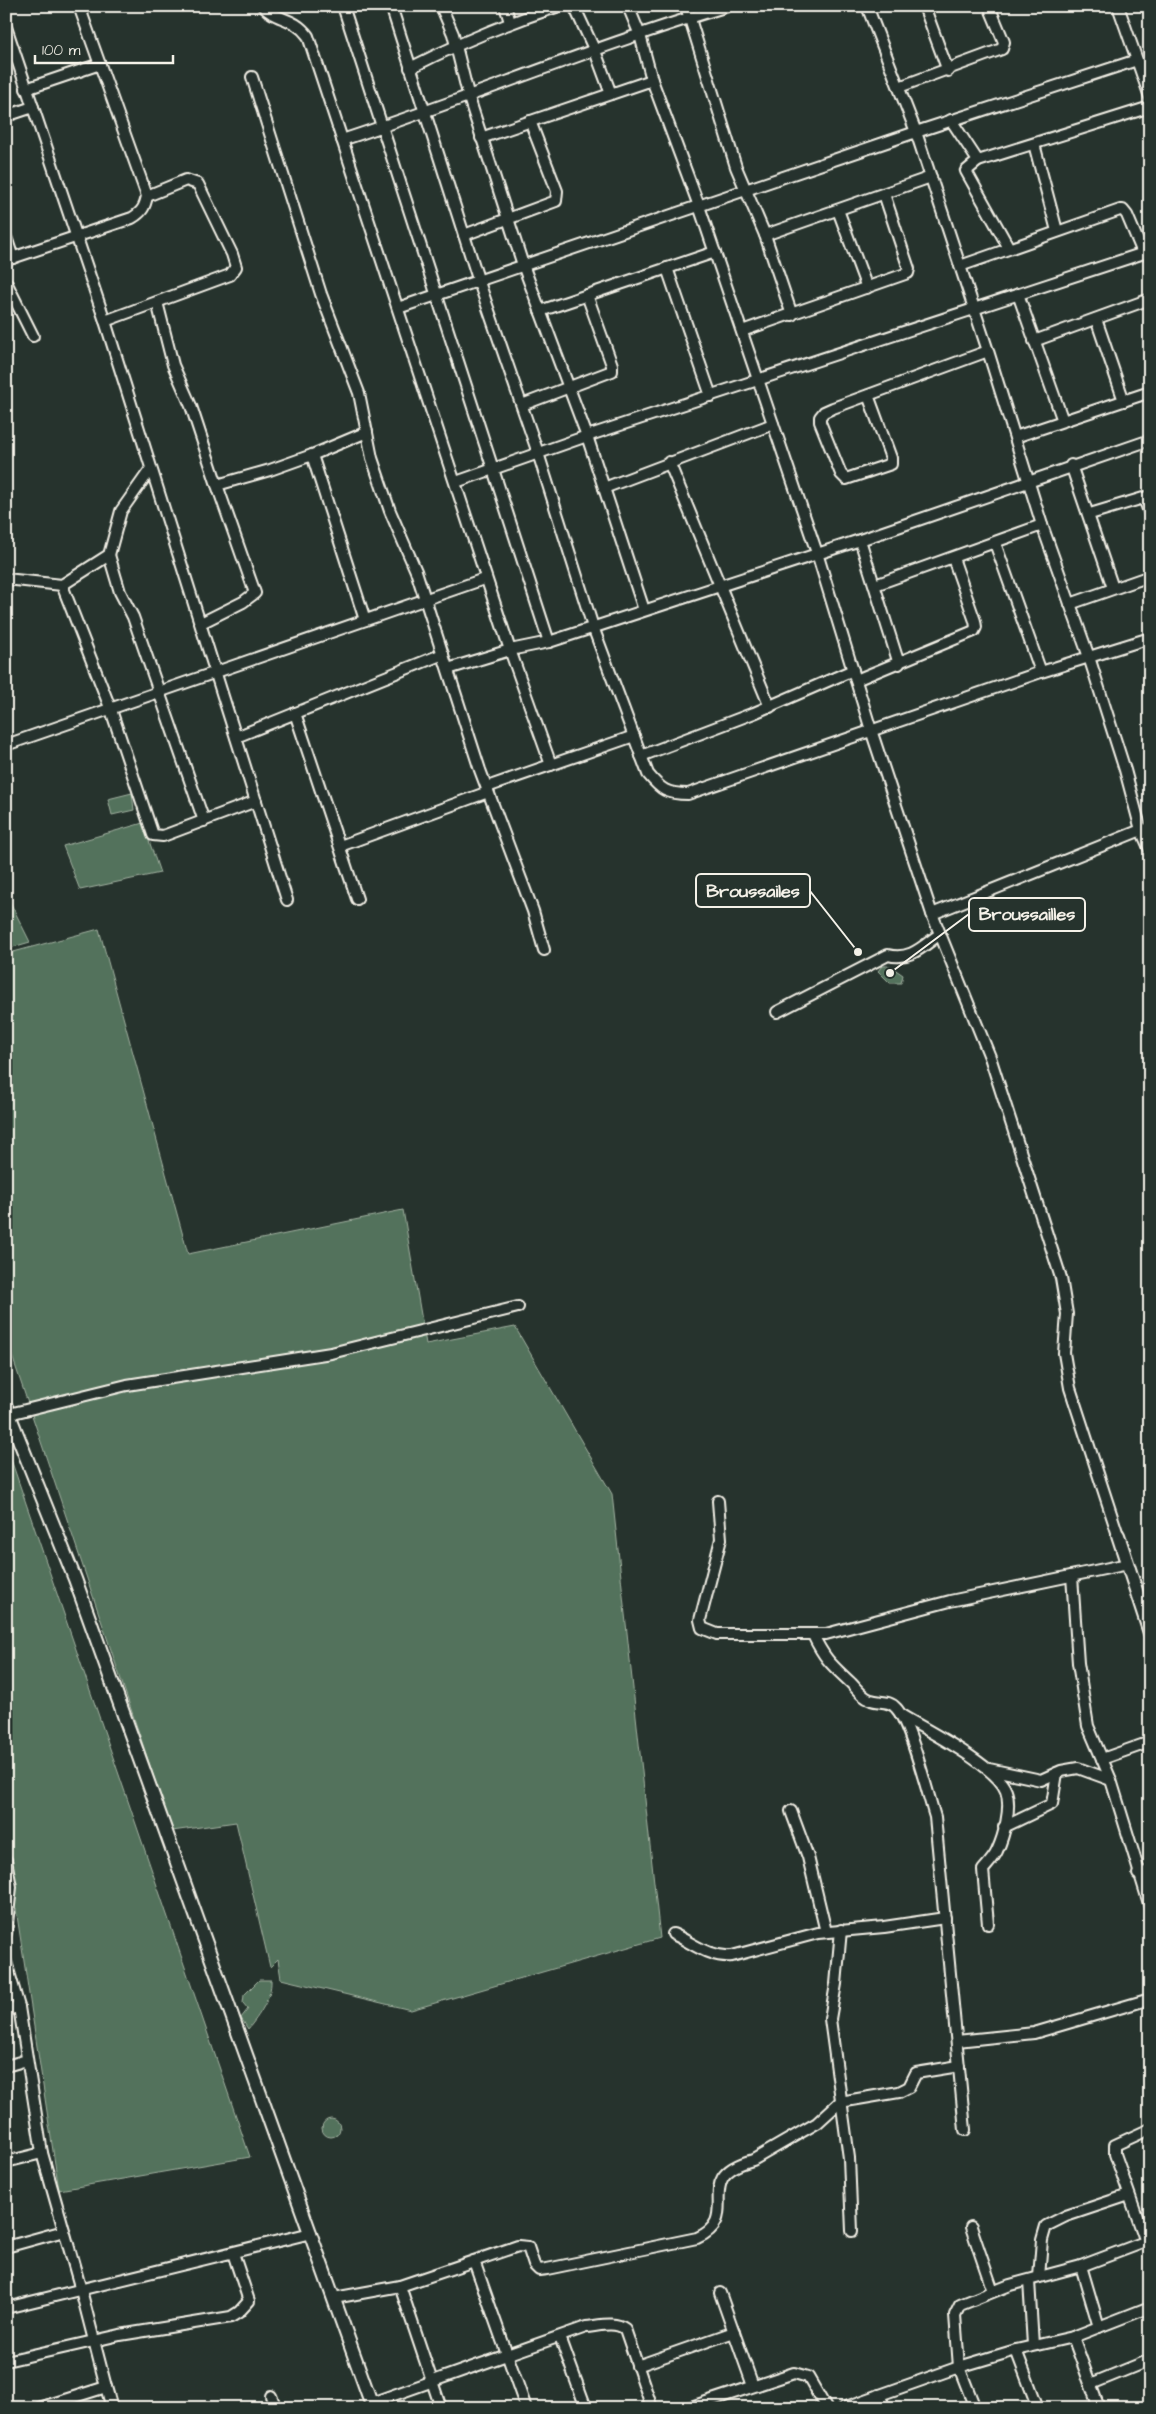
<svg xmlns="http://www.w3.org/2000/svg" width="1156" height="2414" font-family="'Architects Daughter',sans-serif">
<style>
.green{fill:#52725b;stroke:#a3b2a2}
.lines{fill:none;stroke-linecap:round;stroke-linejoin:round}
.minor-casing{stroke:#f4f1e8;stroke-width:14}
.tertiary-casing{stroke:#f4f1e8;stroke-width:16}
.minor{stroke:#26332d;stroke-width:10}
.tertiary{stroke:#26332d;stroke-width:12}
.leader{fill:none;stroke:#f4f1e8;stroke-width:2}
.callout-dot{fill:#f4f1e8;stroke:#26332d;stroke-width:2}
.callout{fill:#26332d;stroke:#f4f1e8;stroke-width:2}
.callout-label{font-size:18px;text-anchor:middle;font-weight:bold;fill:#f4f1e8}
</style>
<rect width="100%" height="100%" fill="#26332d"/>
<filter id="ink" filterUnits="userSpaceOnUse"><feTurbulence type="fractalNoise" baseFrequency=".02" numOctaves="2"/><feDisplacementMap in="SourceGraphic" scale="10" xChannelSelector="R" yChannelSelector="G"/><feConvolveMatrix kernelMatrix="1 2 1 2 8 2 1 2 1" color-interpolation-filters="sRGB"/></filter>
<g filter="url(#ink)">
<g class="green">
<path d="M132,793L134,810L112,815L108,799Z"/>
<path d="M143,823L160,873L80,890L63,846Z"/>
<path d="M6,894L30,942L6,949Z"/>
<path d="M99,929L188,1254L403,1210L426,1344L515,1327L612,1494L660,1938L411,2010L281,1979L278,1959L270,1967L236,1822L172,1831L6,1338V954Z"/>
<path d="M882,966H890L903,975L901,983H890L878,971Z"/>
<path d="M6,1445L250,2157L59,2190L16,1909L6,1911Z"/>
<path d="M259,1980H271C272,1997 259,2016 248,2029L241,2018L248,2009L243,2003L244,1995Z"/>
<circle cx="331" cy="2128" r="9"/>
</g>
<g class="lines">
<g class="minor-casing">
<g id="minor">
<path d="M263,6C276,21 293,16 308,36L510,650L549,642"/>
<path d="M343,6L549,642L860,540L1150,440"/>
<path d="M391,6L479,282L538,453L593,627L648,774C661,790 667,794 688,794L1041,672L1150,638"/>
<path d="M441,6L453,34L469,98L523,265L587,436L644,610"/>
<path d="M505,6L510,22"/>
<path d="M574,6L595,51L611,94"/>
<path d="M628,6L640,35L652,80L699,206L817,553L871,730L932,914L990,1057L1061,1278L1067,1314L1064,1353L1070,1388L1118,1535"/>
<path d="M686,6L736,167L765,235L792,315"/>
<path d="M867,6L916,132L988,351L1042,525L1089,657L1125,770L1141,830L1150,850"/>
<path d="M924,6L948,71"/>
<path d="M1118,6L1150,97"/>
<path d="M6,27L105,321L287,900"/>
<path d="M410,68C459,43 507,23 559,6"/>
<path d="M252,77L321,294L359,393L372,458L390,511L416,571L480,770L533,911L544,950"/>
<path d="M899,87L1002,49L1004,42L989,6"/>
<path d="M26,89L100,64"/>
<path d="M6,116L33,107"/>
<path d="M951,120L978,161L966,171L1009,248"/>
<path d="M481,138L652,80"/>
<path d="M342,140C471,98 597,45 728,6"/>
<path d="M1034,144L1057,231"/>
<path d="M978,161L1150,107"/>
<path d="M838,210L867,288"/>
<path d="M464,235L556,201L557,191L530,121"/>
<path d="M765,235L931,177"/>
<path d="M6,237L13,258"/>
<path d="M6,260L132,218C142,212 145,207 147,196L79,6"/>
<path d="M960,266L1120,210H1123L1127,215L1143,253"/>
<path d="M667,268L711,396"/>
<path d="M6,282L33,336"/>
<path d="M1018,294L1063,421"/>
<path d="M157,302L173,365L191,406L217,485L270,470L312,455"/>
<path d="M398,308L916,132L1137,60"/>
<path d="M540,311L715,252"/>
<path d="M1096,319L1124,401"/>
<path d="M105,321L230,275L236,267L232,254L198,184L186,180L147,196"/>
<path d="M742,331L908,273L909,269L884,194"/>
<path d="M1034,341L1150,299"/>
<path d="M868,395L891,458V464L846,479L841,474L820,422V417L824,412L833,408L988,351"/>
<path d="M522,405L612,371V365L587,295"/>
<path d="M1015,437L1150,392"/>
<path d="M669,462L770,707"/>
<path d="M1071,465L1113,588"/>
<path d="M456,482L587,436L1150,251"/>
<path d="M604,488L773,424"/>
<path d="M1144,498L1150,515"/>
<path d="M1090,514L1150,496"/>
<path d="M860,540L899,664"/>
<path d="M995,543L1041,672"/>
<path d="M109,555L120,592L133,617L204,821"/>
<path d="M6,579L62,585L109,555L121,511L150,470"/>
<path d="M62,585L111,710L153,835L163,836L256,801"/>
<path d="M875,585L1042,525"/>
<path d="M1070,604L1150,576"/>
<path d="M365,620L312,455L367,432"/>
<path d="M201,623L243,602L255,593L217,485"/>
<path d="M448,669L510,650L551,765"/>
<path d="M856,680L974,631L976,627L975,621L953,558"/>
<path d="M295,713L357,899"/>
<path d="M236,737L443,654"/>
<path d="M6,745L484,579"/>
<path d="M641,756L754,713L853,670"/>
<path d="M487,787L634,736"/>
<path d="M340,846L488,792"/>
<path d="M932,914L1141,830L1150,829"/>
<path d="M777,1012L888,955C910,961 923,946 940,934"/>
<path d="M9,1414L127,1385L331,1353L518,1307"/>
<path d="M718,1501L721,1539L700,1620L702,1628L717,1634H826L950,1601L1128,1564"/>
<path d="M1072,1576L1078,1663L1088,1726L1111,1780L1150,1907"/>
<path d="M813,1635C825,1660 832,1665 851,1683C857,1689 863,1698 871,1700C880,1703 889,1700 896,1708C910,1722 928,1795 935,1817L965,2130"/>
<path d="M901,1715C926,1730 997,1766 1006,1791C1012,1807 1004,1836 997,1851C994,1858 988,1864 983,1870L988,1924"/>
<path d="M1102,1759L1150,1742"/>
<path d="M989,1769L1041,1780L1061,1771L1078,1768L1111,1780"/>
<path d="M791,1811L808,1857L826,1932"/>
<path d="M1004,1827L1052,1804L1057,1773"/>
<path d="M6,1860L11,1887L6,1933"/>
<path d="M1138,1874L1150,1871"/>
<path d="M841,1930L836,1984L830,2019L849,2158L852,2231"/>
<path d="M673,1934C693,1943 709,1958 732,1956L818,1933L884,1927L945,1918"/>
<path d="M6,1962L19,2007L42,2153L81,2290L106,2387L39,2408"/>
<path d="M6,2010L19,2007"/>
<path d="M957,2041L1034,2033L1150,1999"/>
<path d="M6,2066L27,2060"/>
<path d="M6,2162L42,2153"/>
<path d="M971,2227L993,2291"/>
<path d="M1146,2242L1115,2154V2145L1150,2129"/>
<path d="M6,2247L64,2231"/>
<path d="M474,2261L526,2408"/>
<path d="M1081,2266L1099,2327"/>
<path d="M1039,2277L1042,2240L1046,2226L1066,2216L1129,2195"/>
<path d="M1029,2281L1033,2345"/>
<path d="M400,2286L441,2408"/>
<path d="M720,2293L753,2386"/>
<path d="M334,2298L400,2286L518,2246L528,2247L534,2265L539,2270L547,2269L697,2238C745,2217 688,2177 753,2160L817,2123L840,2102L899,2092L909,2087L916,2073L959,2066"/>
<path d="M6,2308L311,2233"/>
<path d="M560,2337L586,2408"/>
<path d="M1073,2337L1150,2307"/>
<path d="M1016,2350L1073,2337L1099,2408"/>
<path d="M6,2361L120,2335L231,2317L239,2312L249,2301L233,2253"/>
<path d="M637,2366L734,2332"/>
<path d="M1091,2384L1150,2360"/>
<path d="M106,2387L112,2408"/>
<path d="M879,2395L885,2408"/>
<path d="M271,2396L276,2408"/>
<path d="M371,2403L586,2327C598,2326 615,2321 625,2329L652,2408"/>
<path d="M688,2408L794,2373L808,2377L826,2408"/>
<path d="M843,2408L959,2367L1016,2350L1038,2408"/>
<path d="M975,2408L959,2367L955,2315L960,2305L1010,2285L1081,2266L1150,2240"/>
</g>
</g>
<g class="tertiary-casing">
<g id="tertiary">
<path d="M6,1407L75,1579L373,2408"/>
<path d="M1118,1535L1150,1633"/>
</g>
</g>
<use href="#minor" class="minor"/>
<use href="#tertiary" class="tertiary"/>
</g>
</g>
<path class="leader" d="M858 952L810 891M890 973L969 914"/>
<g class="callout-dot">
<circle cx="858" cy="952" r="5"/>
<circle cx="890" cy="973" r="5"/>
</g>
<g class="callout">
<rect x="696" y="874" width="114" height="33" rx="5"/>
<rect x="969" y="898" width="116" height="33" rx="5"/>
</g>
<g class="callout-label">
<text x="753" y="897">Broussailes</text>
<text x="1027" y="920">Broussailles</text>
</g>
<rect width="1156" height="2414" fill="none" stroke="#26332d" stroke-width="25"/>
<rect x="12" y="12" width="1131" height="2389" fill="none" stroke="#f4f1e8" stroke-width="2" filter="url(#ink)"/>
<path d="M35 55v8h138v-8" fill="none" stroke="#f4f1e8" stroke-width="2.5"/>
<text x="42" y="55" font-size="15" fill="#f4f1e8" stroke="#26332d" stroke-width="4" paint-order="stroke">100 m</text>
</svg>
